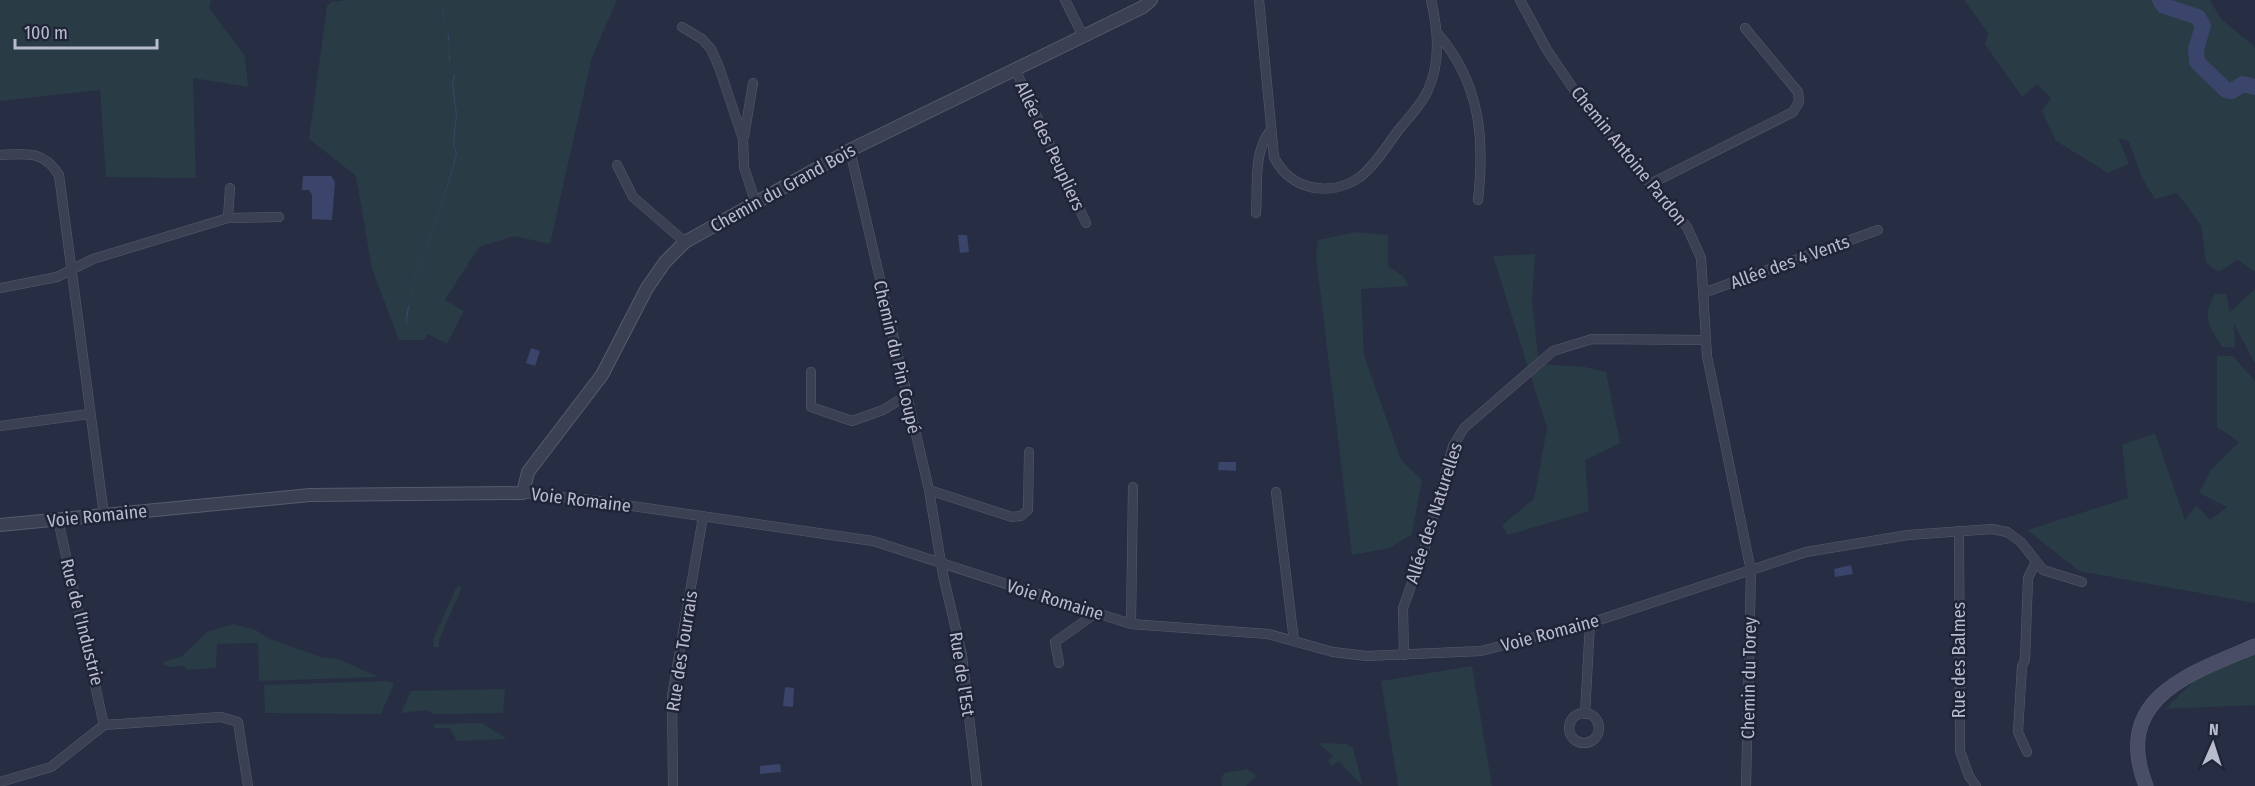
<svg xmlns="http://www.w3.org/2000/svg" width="2255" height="786" font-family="'Fira Sans Condensed',sans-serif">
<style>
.green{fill:#293b44}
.water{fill:#3b446a}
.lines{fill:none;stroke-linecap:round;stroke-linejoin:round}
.river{stroke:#3b446a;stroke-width:16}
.minor-casing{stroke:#575b6d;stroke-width:10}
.tertiary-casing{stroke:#575b6d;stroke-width:14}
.secondary-casing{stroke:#575b6d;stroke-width:15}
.minor{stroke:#3b4053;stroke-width:9}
.tertiary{stroke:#3b4053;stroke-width:12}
.secondary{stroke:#494e66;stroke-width:14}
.labels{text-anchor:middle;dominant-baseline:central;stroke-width:5;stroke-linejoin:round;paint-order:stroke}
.street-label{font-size:18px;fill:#b9bccd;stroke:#202438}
</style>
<rect width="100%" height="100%" fill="#272d43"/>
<g class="green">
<path d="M0,0H211L209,8L245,56L248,87L193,78L196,178L106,177L100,90L0,101Z"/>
<path d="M345,0H617L592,57L550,244L514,236L479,247L445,300L464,311L447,344L428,334L424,340H399L372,269L356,176L309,139L327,6L331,2Z"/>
<path d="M1964,0H2210L2221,19L2255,47V272L2238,260L2218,272L2206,263L2201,225L2177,193L2155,199L2142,178L2129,142L2118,137L2129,164L2108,173L2056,141L2042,111L2051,98L2037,84L2022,97L1985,44L1988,33Z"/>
<path d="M1356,232L1388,235V266L1403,276L1409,286L1361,289L1364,355L1401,460L1422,480L1412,534L1390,548L1352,555L1316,256L1318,240Z"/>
<path d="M1535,254L1532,301L1539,364L1585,367L1606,372L1620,443L1585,460L1589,511L1508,535L1502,525L1534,499L1547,428L1493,256Z"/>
<path d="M2255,289V364L2234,324L2235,348L2222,347C2209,326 2201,317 2215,294H2226L2230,312Z"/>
<path d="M2217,356H2233L2255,381V603L2079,571L2027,530L2128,498L2122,445L2155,433L2185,520L2196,505L2210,520L2227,507L2199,493L2211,470L2239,442L2217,427Z"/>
<path d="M457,586L462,587L439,640V647H434L433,640Z"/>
<path d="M233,624L256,630L267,638L321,657L338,659L379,677L259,681L258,643L217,644L216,668L187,670L183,666L170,667L161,663L182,656L207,632Z"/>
<path d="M2255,652V705L2165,709L2196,679Z"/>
<path d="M1472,666L1492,786H1398L1381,681Z"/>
<path d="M389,681L394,684L381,714L265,713L264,685Z"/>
<path d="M505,689L503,713L434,714L427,710L401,713L411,691Z"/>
<path d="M482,723L507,739L457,741L450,728H434V724Z"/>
<path d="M1318,743L1347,744L1353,748L1363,786L1338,761L1332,766L1328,761L1333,756Z"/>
<path d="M1247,769L1257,776L1246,786H1222L1221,779L1224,773Z"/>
</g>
<g class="water">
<path d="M440,0C446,19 449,38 450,59L449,62L455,76L453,83L457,115L454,143L457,155L441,207L412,286C412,299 410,300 407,311C405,317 407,326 406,332C407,314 411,302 412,285L441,206L456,155L453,143L456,115L452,83L454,74L449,63V37Z"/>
<path d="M303,176H331L335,182L332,220L312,219V195L309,190H302Z"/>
<path d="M958,235H967L969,252L960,253Z"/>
<path d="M531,348L540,351L535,366L526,363Z"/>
<path d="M1219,462H1236V471L1218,470Z"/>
<path d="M1851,565L1853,574L1835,577L1834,569Z"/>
<path d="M785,687L794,688L793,707L783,706Z"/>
<path d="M780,764L781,772L760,774V766Z"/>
</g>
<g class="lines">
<path class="river" d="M2160,0L2164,6L2198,17L2203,26L2196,49L2197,62L2226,90L2232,91L2243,84L2255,87"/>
<g class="minor-casing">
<g id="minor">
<path d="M1065,0L1083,36"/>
<path d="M1259,0L1274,157C1290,190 1330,198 1360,177C1376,165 1388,143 1401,127C1410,116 1422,104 1428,90C1441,62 1438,29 1431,0"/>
<path d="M1520,0L1547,50L1587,109L1687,227L1701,258L1707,356L1751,571L1746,786"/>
<path d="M682,27L702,39L711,49L719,67L743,139L744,167L756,204"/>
<path d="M1438,34C1480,83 1485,138 1478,200"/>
<path d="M1015,69L1086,223"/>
<path d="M744,137L753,83"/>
<path d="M850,150L929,490L943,575L962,655L977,786"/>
<path d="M0,155C27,154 43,150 59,175L104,515"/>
<path d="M617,165L633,197L685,242"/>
<path d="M1650,184L1793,112L1799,102L1798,92L1745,28"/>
<path d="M1256,213C1258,187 1253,152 1270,131"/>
<path d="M228,218L230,188"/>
<path d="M0,288L57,277L93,259L228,218L279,217"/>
<path d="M1703,293L1878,230"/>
<path d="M811,372V407L852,421L883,410L906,396"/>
<path d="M0,426L89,414"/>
<path d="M929,490L1012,517L1021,516L1028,510L1029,452"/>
<path d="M1276,492L1294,641"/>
<path d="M523,493L591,500L873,541L1131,624L1268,634L1333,652L1367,656L1481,651L1590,623L1806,552L1908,535L1992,529L2007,532L2021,542L2043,570L2082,582"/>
<path d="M58,520L104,725"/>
<path d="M1959,531L1960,751L1969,776L1976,786"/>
<path d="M1131,624L1133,487"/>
<path d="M1404,655L1403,608L1426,544L1453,446L1464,428L1553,351L1592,339L1706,340"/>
<path d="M1059,663L1055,642L1096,613"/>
<circle cx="1584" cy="728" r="15"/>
<path d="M1585,714L1590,623"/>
<path d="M2027,752L2018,732L2022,666L2025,660L2028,578L2036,562"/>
<path d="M0,782L51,767L104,725L221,717L238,722L248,786"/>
<path d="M673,786L672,696L703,517"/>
</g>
</g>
<g class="tertiary-casing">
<path id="tertiary" d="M0,525L310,495L523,493L528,472L602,375L647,288L665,262L685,242L850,150L1143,7L1151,0"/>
</g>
<g class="secondary-casing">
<path id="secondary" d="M2146,786C2111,697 2192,673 2255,646"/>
</g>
<use href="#minor" class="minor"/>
<use href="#tertiary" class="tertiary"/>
<use href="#secondary" class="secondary"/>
</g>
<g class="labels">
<g class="street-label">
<text transform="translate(1050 146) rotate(65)">Allée des Peupliers</text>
<text transform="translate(1629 156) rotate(51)">Chemin Antoine Pardon</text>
<text transform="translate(783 188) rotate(-29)">Chemin du Grand Bois</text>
<text transform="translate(1790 262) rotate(-20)">Allée des 4 Vents</text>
<text transform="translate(897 357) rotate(77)">Chemin du Pin Coupé</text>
<text transform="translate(581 500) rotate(7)">Voie Romaine</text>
<text transform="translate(1434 513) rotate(-72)">Allée des Naturelles</text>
<text transform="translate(97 516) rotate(-6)">Voie Romaine</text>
<text transform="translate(1055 600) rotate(17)">Voie Romaine</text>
<text transform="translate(82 622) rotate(76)">Rue de l'Industrie</text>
<text transform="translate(1550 633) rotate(-15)">Voie Romaine</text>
<text transform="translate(682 651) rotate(-81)">Rue des Tourrais</text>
<text transform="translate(1959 660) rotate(-90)">Rue des Balmes</text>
<text transform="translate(962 674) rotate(81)">Rue de l'Est</text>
<text transform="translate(1749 678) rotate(-89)">Chemin du Torey</text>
</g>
</g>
<g transform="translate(2213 744) rotate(3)" stroke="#202438" stroke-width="4.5" paint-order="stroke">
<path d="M0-4.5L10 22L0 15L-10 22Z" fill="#b9bccd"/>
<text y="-9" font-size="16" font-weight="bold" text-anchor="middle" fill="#b9bccd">N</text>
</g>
<path d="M15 39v9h142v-9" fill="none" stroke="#b9bccd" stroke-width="3"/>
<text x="24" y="39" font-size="18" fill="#b9bccd" stroke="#202438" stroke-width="4.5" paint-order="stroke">100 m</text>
</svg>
